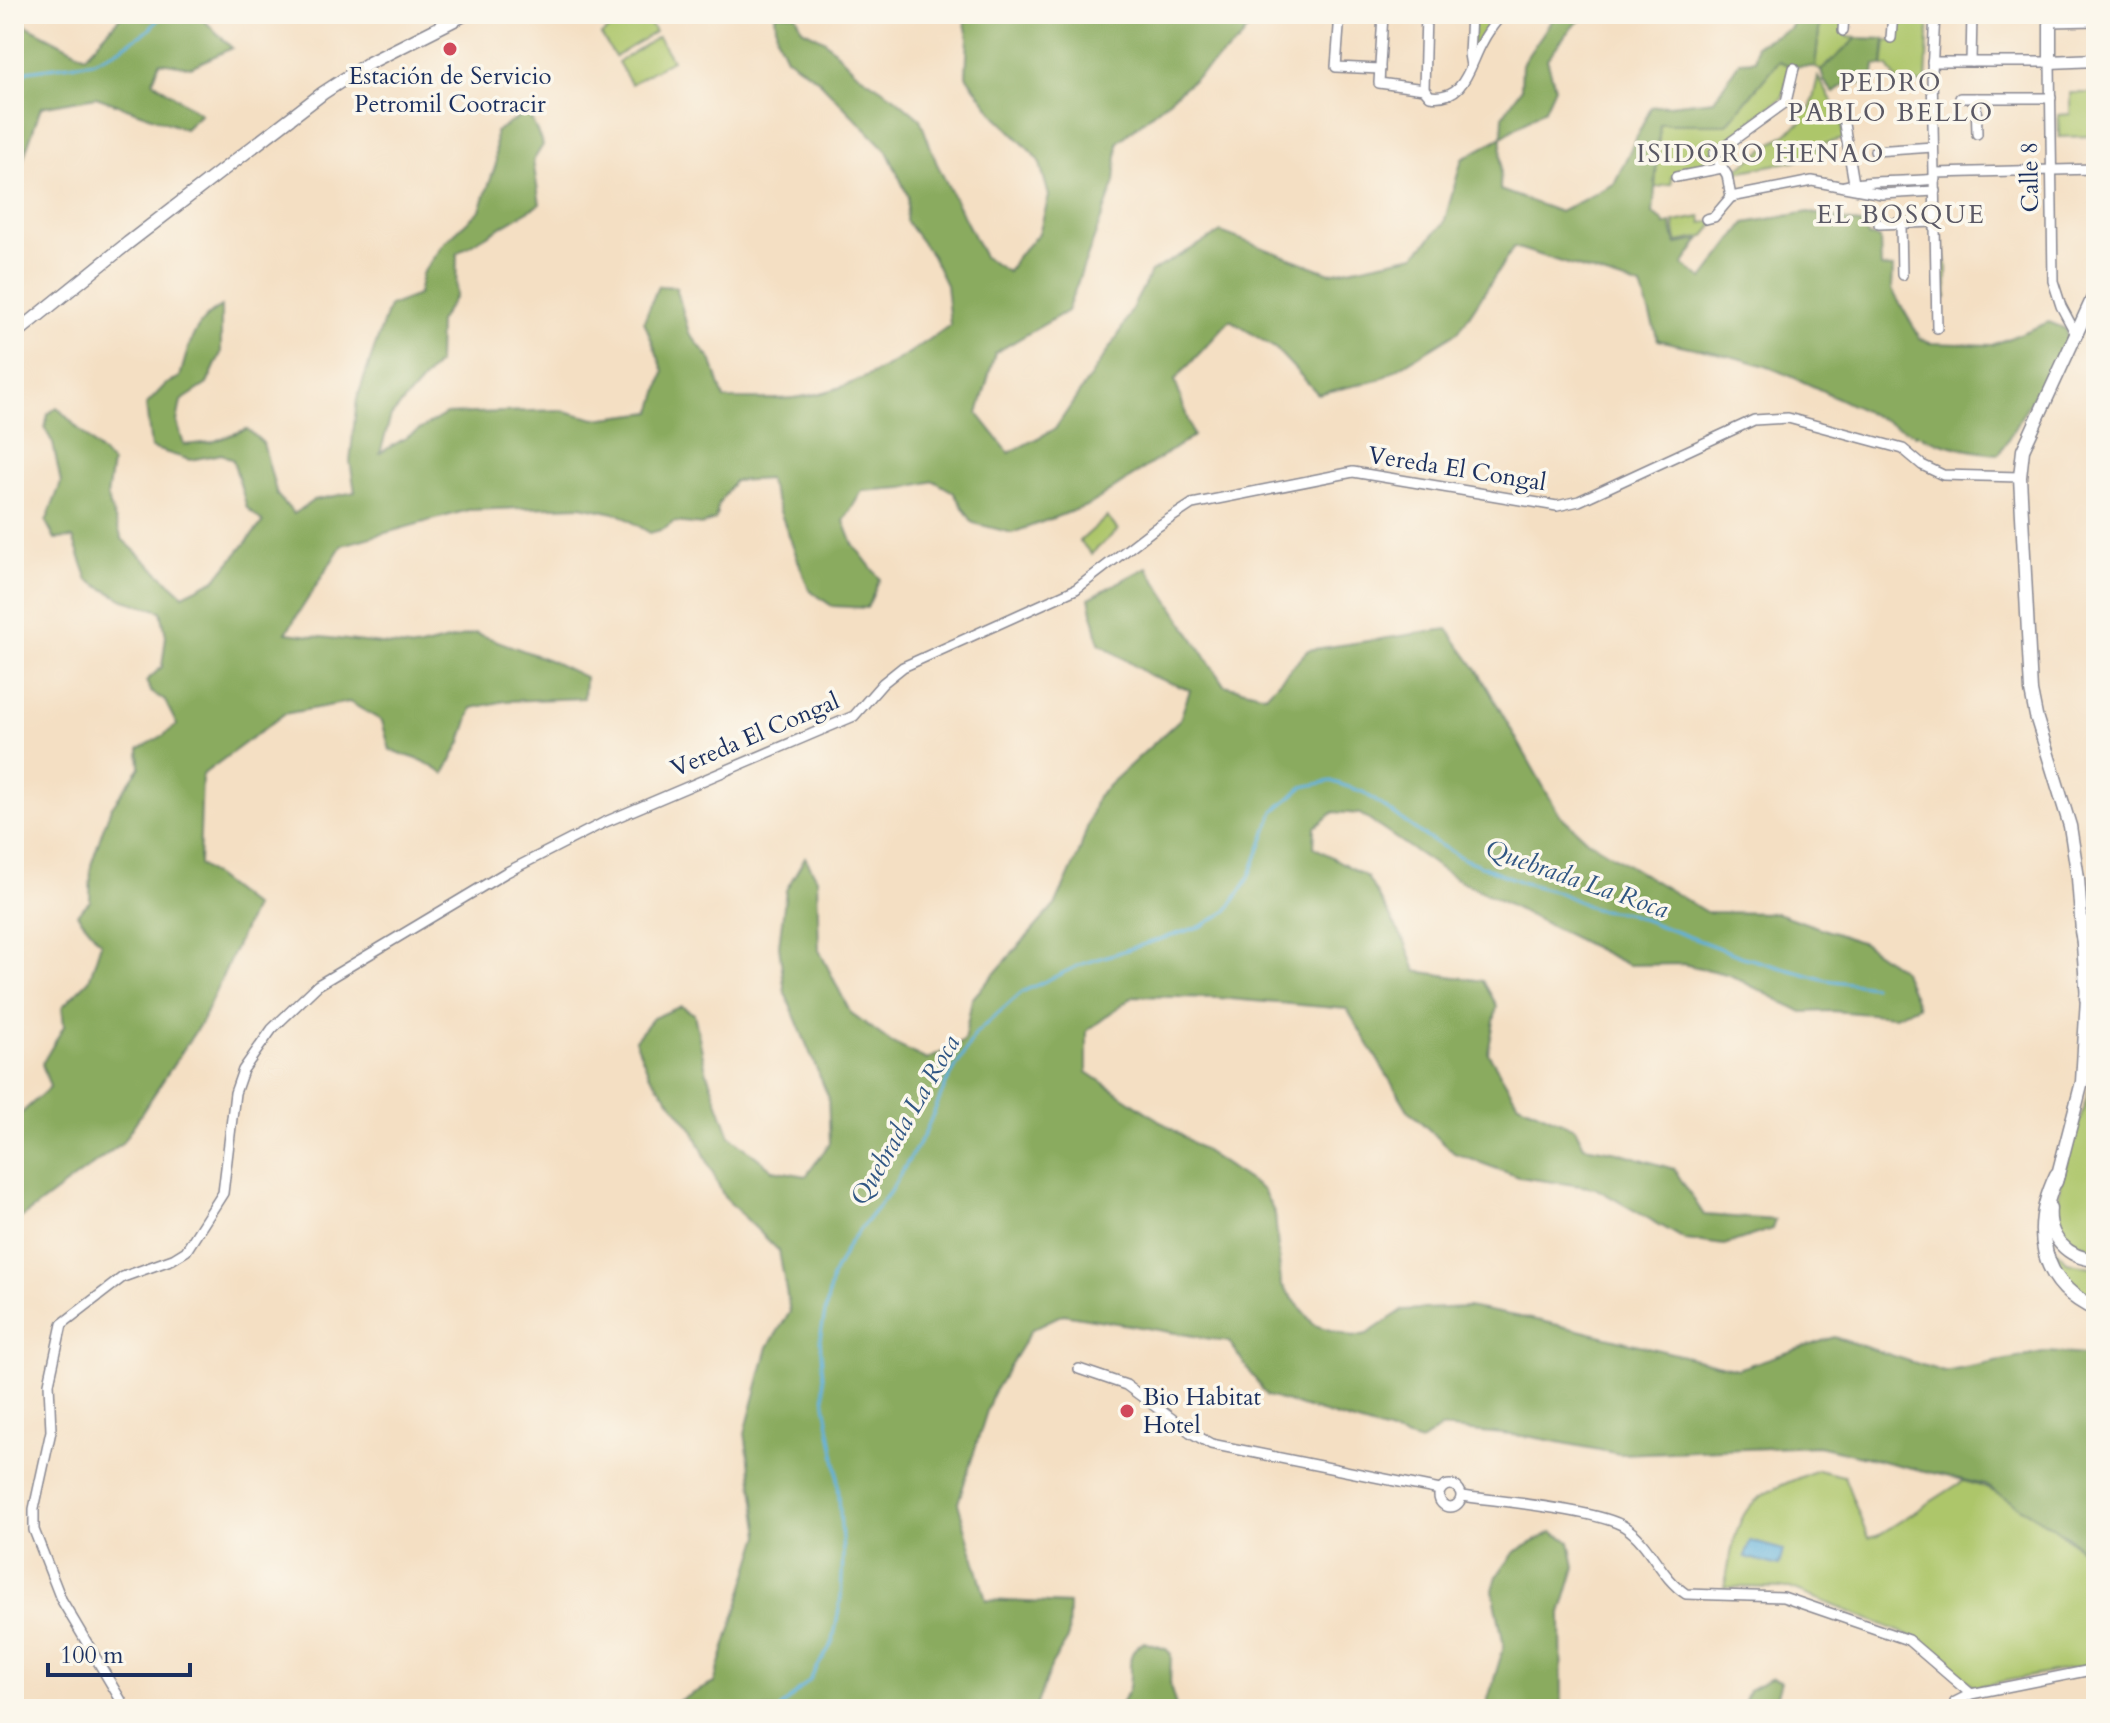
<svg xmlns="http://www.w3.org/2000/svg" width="2110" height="1723" font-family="Cardo,serif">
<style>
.green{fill:#adc66b;stroke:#647a64;stroke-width:2}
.forest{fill:#8aab5f;stroke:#526d5e;stroke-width:2}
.water{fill:#60b1db;stroke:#3e709c;stroke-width:2}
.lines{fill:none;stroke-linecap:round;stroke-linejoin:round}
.stream{stroke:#60b1db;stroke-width:3}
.minor-casing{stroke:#888790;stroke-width:12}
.secondary-casing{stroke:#888790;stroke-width:15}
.trunk-casing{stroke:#888790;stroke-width:17}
.minor{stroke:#fff;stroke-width:9}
.secondary{stroke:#fff;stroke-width:12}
.trunk{stroke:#fff;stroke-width:14}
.poi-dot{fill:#d1495b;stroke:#fbf7ec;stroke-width:3}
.labels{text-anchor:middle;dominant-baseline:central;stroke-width:7;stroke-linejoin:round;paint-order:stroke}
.poi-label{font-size:24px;fill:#1b2f5e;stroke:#fbf7ec}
.street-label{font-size:24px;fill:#1b2f5e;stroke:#fbf7ec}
.neighbourhood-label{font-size:26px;letter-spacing:2px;fill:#5b5965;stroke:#fbf7ec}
.water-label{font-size:26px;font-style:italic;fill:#305684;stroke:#fbf7ec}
</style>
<rect width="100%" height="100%" fill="#fbf7ec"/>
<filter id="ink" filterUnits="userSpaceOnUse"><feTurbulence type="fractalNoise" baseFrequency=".0125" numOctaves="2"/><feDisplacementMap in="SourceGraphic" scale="16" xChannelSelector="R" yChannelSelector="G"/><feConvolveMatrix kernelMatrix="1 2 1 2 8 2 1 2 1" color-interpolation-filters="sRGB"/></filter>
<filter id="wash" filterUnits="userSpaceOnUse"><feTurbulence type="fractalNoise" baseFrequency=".006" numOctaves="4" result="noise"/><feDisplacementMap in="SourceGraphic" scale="32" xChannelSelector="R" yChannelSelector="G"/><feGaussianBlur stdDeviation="1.8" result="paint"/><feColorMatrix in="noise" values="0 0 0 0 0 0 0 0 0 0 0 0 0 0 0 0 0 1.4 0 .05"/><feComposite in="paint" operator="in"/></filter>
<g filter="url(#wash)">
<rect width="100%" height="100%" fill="#f4dfc3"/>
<g class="green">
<path d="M635,14H644L655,32L615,57L601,35Z"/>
<path d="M1821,14H1841L1848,37L1857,38L1821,71L1815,67Z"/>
<path d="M1913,14H1929L1926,83L1899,84L1888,67L1883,66L1886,41H1895L1898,23L1913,24Z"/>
<path d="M1474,18H1494L1472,53Z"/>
<path d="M658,37L672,60L631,84L618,62Z"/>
<path d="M1779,60L1790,66L1783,97L1709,154L1714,165L1671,177L1672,184L1654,188L1660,124H1727Z"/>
<path d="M1818,77L1841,116L1844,139L1817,145L1819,156L1732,173L1803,121L1794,107L1810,111Z"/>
<path d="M2070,93H2096V136L2059,137L2058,115L2070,114Z"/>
<path d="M1701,217L1702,223L1717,221L1704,237L1677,242L1674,222Z"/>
<path d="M1941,236L1947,265V298L1941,299Z"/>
<path d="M1107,517L1118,530L1091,554L1080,541Z"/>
<path d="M2096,993V1249C2080,1244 2063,1238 2059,1221C2050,1192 2084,1118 2090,1084C2095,1055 2093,1026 2094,997Z"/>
<path d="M2049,1242L2067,1262L2096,1268V1303C2066,1290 2060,1271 2049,1242Z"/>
<path d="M1817,1470L1844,1476L1868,1538L1877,1536L1963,1481C2008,1491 2063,1532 2096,1563V1664L1974,1687L1916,1638L1790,1588L1724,1587C1730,1564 1733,1530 1747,1510C1761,1490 1796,1480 1817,1470Z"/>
</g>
<g class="forest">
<path d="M123,14H202L200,16L232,48L191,67L160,62L153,81L201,114L185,129L96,97L41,107L14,186V28L20,22L85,56Z"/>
<path d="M775,14H796L802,29L824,40L857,73L894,97L920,119L937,164L984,257L1008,272L1015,259L1039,233L1049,196L1039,160L996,116L966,76L968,37L963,14H1257L1240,41L1118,142L1115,182L1067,311L995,353L978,414L1009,453L1055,429L1119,334L1151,272L1221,232L1330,273L1415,255L1444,223L1462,159L1502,137L1503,116L1521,89L1522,64L1556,14H1588L1571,28L1547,59L1555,87L1545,109L1502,137L1500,190L1560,212L1614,184L1651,107L1714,100L1740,61L1756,60V45L1791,28L1795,14H1821L1815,67L1790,66L1779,61L1727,124H1660L1653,214L1662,220L1665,225L1671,223L1676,244L1700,240L1683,265L1703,279L1745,223L1809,212L1864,225L1868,236L1880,238L1881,267L1893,268L1892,290L1920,338L1930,343L1992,345L2049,322L2066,329L2067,339L1999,454C1917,449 1847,397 1771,368C1736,355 1695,349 1658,340L1641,287L1514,247L1459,331L1379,380L1318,394L1276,349L1230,320L1175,380L1193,436L1089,505L1012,533L973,523L953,492L934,481L903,488L862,491L844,521L853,544L880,579L867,608L832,606L809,590L768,479L734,481L718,505L716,519L703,525L674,522L664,529L650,533L619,514L581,506L468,510L342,545L286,633L416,648L476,633L549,660L585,677L584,698L505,701L472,708L461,742L444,774L423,761L390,750L382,721L349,702L284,714L202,775L199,864L254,907L202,1021L122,1143L14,1223V1120L50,1087L42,1064L64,1026L62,1007L89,980L101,943L77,914L90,901L91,865L103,829L111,808L140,767L139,749L164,735L177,725L165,701L151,692L146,681L162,667L166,636L161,611L124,600L88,580L73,538L55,539L46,522L61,483L53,443L45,429L48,414L57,407L112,463L107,497L122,539L183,595L216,579L263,522L247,508L233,460L222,454L190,460L151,448L146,405L165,385L180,377C188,348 193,321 221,307V353L207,384L181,401L177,422L184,445L212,442L247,429L263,443L277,495L294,514L314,500L355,492L350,461L357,399L389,306L418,295L422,274L443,244L480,210L496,164L495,132L528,112L543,145L533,161L540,204L457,253L456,295L439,322L438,363L391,416L380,453L446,414L561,410L595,419L652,412L664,372L644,321L658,286L676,287L689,333L712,361L724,399C747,399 770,400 793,398C852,392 903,359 950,325L946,285L932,256L906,221L908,196L887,151L817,79L786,57L777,38Z"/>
<path d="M1857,38L1885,39L1883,66L1875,65L1873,84L1847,83L1834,93L1824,81L1821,71Z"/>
<path d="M1147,567L1224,685L1266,695L1308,650L1447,629L1478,671L1559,814L1587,840L1706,912L1777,913L1863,943L1902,970L1918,1006L1895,1016L1831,1011L1802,1012L1730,975L1683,964L1628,965L1451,876L1360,814L1334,812L1315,827L1314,847L1367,877L1406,944L1416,971L1483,981L1497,1006L1488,1053L1518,1103L1575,1128L1584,1146L1618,1152L1674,1169L1704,1215L1775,1220L1772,1229L1724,1245L1686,1240L1595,1188L1519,1177L1454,1153L1408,1110L1347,1009L1219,998L1134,996L1087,1031V1072L1263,1190L1275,1214L1281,1284L1314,1325L1353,1337L1367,1334L1403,1310L1468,1307L1541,1321L1737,1369L1834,1337L1944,1372L2048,1352L2096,1356V1563L2067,1536L1984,1485L1818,1446L1620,1454L1532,1437L1441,1428L1421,1442L1267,1396L1229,1342L1063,1314L1032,1329L992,1395L958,1503L986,1600L1069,1604L1068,1639L1052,1664L1035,1709H662L714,1683L760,1535L745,1433L768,1347L790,1312L779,1251L724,1197L693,1130L649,1074L635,1040L653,1018L681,1006L694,1014L706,1070L730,1136L773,1170L806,1176L830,1143L828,1096L785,993L779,945L786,890L805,857L817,878L819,950L850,1012L892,1043L927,1060L964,1041L972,999L1056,904L1079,853L1097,796L1180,719L1190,690L1149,675L1099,643L1089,598Z"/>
<path d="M1552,1532L1570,1541L1575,1567L1561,1614L1562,1709H1485L1504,1646L1493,1590L1497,1576L1515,1552Z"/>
<path d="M1144,1642L1166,1649L1171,1654L1170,1686L1177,1709H1118C1121,1703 1126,1697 1128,1691C1134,1673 1122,1652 1144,1642Z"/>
<path d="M1772,1678L1781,1681L1773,1709H1742L1749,1690Z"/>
</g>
<path class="water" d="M1750,1541L1783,1550L1779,1566L1745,1557Z"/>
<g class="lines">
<g class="stream">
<path d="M14,84L27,71L92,62L114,52L149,30L163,14"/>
<path d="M779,1709L809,1681L833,1642L841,1598L843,1554L837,1469L825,1404L820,1339L832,1277L849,1243L889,1193L924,1135L946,1084L976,1033L1022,992L1082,964L1202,926L1227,911L1249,878L1274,811L1303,787L1331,781L1363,792L1426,837L1464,859L1524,883L1558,892L1594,909L1626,913L1743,957L1826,980L1873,986"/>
</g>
</g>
</g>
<g filter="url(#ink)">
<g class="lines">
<g class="minor-casing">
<g id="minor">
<path d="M1340,14L1336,67L1380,69"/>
<path d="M1383,14L1379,83L1424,89L1430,96C1466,101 1469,65 1483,41C1488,31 1495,23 1502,14"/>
<path d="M1935,14L1932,72L1937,328"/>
<path d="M2049,22L2096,21"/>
<path d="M1843,31L1844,14"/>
<path d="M1891,38L1893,14"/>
<path d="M1932,62H2050L2053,281L2061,306L2076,334"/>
<path d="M1971,62L1972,14"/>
<path d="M1471,66L1469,54L1471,14"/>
<path d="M1424,89L1426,14"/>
<path d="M1960,98H2051"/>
<path d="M1976,98L1977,134"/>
<path d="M1844,124L1854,183"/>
<path d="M1875,151L1933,147"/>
<path d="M1935,173L2096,169"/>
<path d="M1676,177L1722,168"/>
<path d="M1844,186C1873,179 1905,183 1935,179"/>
<path d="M1731,197L1812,181L1882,194L1935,191"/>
<path d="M1706,219L1714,217L1731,197L1727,175L1714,154L1786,102L1794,68"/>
<path d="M1879,224L1936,222"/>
<path d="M1901,224L1902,275"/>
<path d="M1079,1369L1126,1385L1190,1432L1211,1444L1440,1490"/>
<circle cx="1450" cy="1496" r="11"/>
<path d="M1462,1496C1496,1501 1600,1510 1625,1527C1651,1544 1659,1576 1686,1594L1783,1597L1908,1640L1971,1694"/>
<path d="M1955,1702L1971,1694L2096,1669"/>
<path d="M126,1709L61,1599L34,1530V1509L51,1431L49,1383L62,1324L123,1277L173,1259L186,1251L223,1193L235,1093L243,1070L272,1029L318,985L505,873L603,823L854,716L883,683L903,667L1076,589L1154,529L1192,504L1353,472L1557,506L1579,501L1754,420L1788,418L1903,449L1922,465L1943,475L2020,477"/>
</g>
</g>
<g class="secondary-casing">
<g id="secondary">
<path d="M2050,14V62L2096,60"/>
<path d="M14,335L128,243L323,93L369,63L466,14"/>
<path d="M2056,1182L2082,1082L2087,998L2078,878L2070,826L2036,716L2031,691L2020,477L2023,450L2096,291"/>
<path d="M2050,1208C2047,1237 2067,1258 2096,1260"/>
</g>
</g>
<g class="trunk-casing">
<g id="trunk">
<path d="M2082,931L2085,946L2096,957"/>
<path d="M2087,998L2088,991L2096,981"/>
<path d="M2057,1175C2032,1227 2038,1283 2096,1309"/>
</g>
</g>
<use href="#minor" class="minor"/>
<use href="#secondary" class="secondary"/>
<use href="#trunk" class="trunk"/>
</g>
</g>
<g class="poi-dot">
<circle cx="450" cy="49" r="8"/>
<circle cx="1127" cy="1411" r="8"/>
</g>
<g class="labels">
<g class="poi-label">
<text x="450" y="76">Estación de Servicio<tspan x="450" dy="28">Petromil Cootracir</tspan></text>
<text x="1143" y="1397" text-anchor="start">Bio Habitat<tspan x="1143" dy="28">Hotel</tspan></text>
</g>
<g class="street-label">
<text transform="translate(2030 177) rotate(-91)">Calle 8</text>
<text transform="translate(1457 469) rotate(9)">Vereda El Congal</text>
<text transform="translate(755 735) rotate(-23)">Vereda El Congal</text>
</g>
<g class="neighbourhood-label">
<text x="1891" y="82">PEDRO<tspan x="1891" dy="30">PABLO BELLO</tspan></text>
<text x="1761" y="153">ISIDORO HENAO</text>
<text x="1901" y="214">EL BOSQUE</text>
</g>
<g class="water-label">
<text transform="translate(1577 879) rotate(19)">Quebrada La Roca</text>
<text transform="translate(905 1120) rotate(-60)">Quebrada La Roca</text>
</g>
</g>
<rect width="2110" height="1723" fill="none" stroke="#fbf7ec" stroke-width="48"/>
<path d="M48 1663v12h142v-12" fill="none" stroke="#1b2f5e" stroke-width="4"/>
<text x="60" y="1663" font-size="24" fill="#1b2f5e" stroke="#fbf7ec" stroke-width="6" paint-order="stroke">100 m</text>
</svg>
